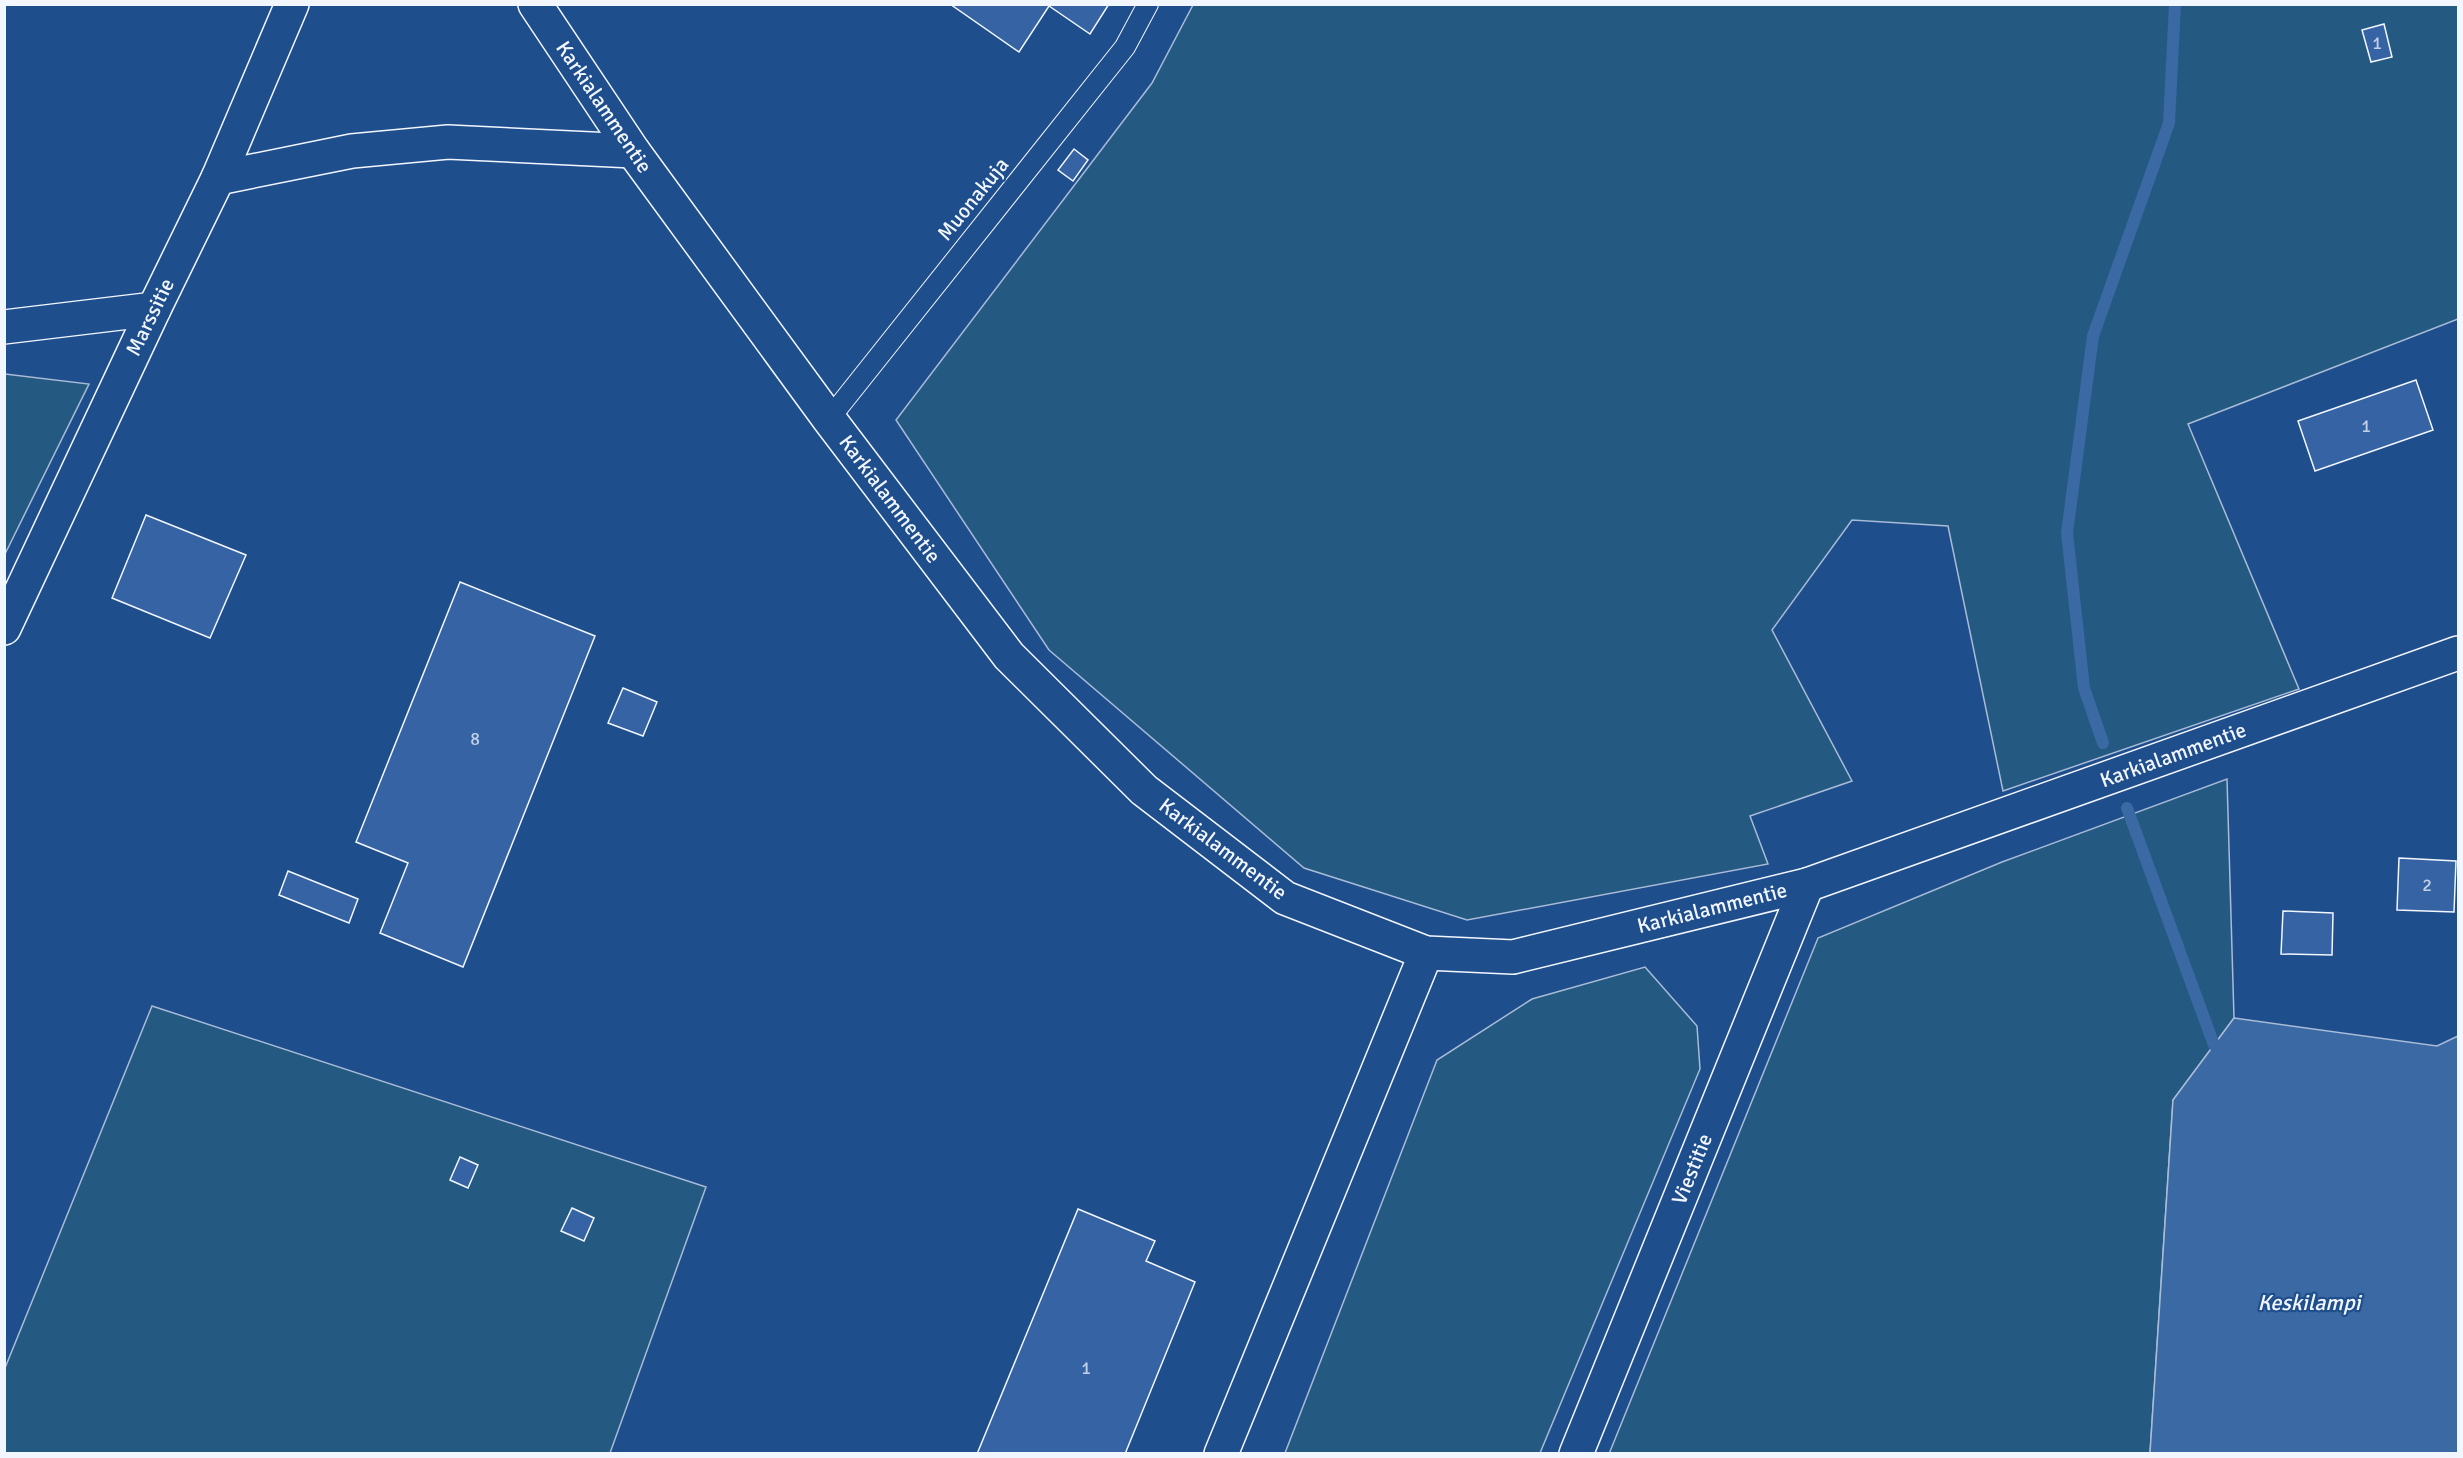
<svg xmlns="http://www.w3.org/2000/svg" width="2463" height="1458" font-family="Signika,sans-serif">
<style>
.green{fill:#245a82;stroke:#a8bbd7;stroke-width:1.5}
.water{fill:#3b69a3;stroke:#a8bbd7;stroke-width:1.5}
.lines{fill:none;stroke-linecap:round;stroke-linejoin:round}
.stream{stroke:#3b69a3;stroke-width:12}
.building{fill:#3563a3;stroke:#f2f6ff;stroke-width:1.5}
.service-casing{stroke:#f2f6ff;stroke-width:22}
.minor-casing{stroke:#f2f6ff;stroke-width:36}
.service{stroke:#1f4e8c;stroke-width:20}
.minor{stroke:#1f4e8c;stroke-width:33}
.labels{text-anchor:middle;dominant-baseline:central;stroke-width:4.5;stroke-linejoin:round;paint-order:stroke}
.number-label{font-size:18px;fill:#c3d1e8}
.street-label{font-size:21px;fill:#f2f6ff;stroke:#1f4e8c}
.water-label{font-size:22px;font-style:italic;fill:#f2f6ff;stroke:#1f4e8c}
</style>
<rect width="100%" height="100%" fill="#1f4e8c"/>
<g class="green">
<path d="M1193,5H2458V319L2188,424L2299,689L2003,791L1948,526L1852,520L1772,630L1852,781L1750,816L1768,864L1467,920L1304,868L1049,650L896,420L1152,83Z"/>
<path d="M5,374L89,384L5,554L4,374Z"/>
<path d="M2227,779L2234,1018L2173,1100L2150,1453L1609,1454L1818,938L2002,862Z"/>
<path d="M1645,967L1697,1026L1700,1069L1540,1453H1285L1437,1060L1532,999Z"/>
<path d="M152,1006L706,1187L610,1453L5,1454V1368Z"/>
</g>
<path class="water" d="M2234,1018L2437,1046L2458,1036V1453H2150L2173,1100Z"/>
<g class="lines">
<g class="stream">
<path d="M2103,743L2084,688L2067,533L2093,336L2169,123L2175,4"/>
<path d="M2127,808L2214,1045"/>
</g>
</g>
<g class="building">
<path d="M950,4H1109L1090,34L1049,6L1019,52Z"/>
<path d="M2384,24L2392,57L2371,62L2362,30Z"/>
<path d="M1074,149L1088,160L1073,181L1058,170Z"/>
<path d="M2416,380L2433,430L2315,471L2298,421Z"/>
<path d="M146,515L246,555L210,638L112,598Z"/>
<path d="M460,582L595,636L463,967L380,933L408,863L356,842Z"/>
<path d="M623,688L657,702L643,736L608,723Z"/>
<path d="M2399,858L2456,861L2454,912L2397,910Z"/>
<path d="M288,871L358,899L349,923L279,895Z"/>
<path d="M2283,911L2333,913L2332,955L2281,954Z"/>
<path d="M460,1157L478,1165L468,1188L450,1180Z"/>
<path d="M572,1208L594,1218L584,1241L561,1231Z"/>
<path d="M1078,1209L1155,1241L1146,1261L1195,1282L1125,1454H977Z"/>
</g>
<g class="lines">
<g class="service-casing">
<path id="service" d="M829,419L1125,47L1148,4"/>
</g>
<g class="minor-casing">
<g id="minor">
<path d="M535,4L633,151L829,419L1009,656L1144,790L1285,898L1426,953L1513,957L1807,885L2458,653"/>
<path d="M218,178L352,151L448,142L633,151"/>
<path d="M4,327L154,309"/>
<path d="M4,628L154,309L218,178L292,4"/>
<path d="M1221,1454L1426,953"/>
<path d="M1576,1454L1807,885"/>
</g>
</g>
<use href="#service" class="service"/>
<use href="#minor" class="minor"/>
</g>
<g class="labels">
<g class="number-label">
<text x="2377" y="43">1</text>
<text x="2366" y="426">1</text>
<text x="475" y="739">8</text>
<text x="2427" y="885">2</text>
<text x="1086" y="1368">1</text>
</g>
<g class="street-label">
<text transform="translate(604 107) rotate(56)">Karkialammentie</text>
<text transform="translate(973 199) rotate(-51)">Muonakuja</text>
<text transform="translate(150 317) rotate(-64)">Marssitie</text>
<text transform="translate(890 499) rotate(53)">Karkialammentie</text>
<text transform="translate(2173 755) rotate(-20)">Karkialammentie</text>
<text transform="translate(1223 849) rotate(37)">Karkialammentie</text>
<text transform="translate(1712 908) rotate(-14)">Karkialammentie</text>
<text transform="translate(1692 1169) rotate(-68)">Viestitie</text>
</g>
<g class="water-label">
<text x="2309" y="1302">Keskilampi</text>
</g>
</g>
<rect width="2463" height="1458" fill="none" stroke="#f2f6ff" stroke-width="12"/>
</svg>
